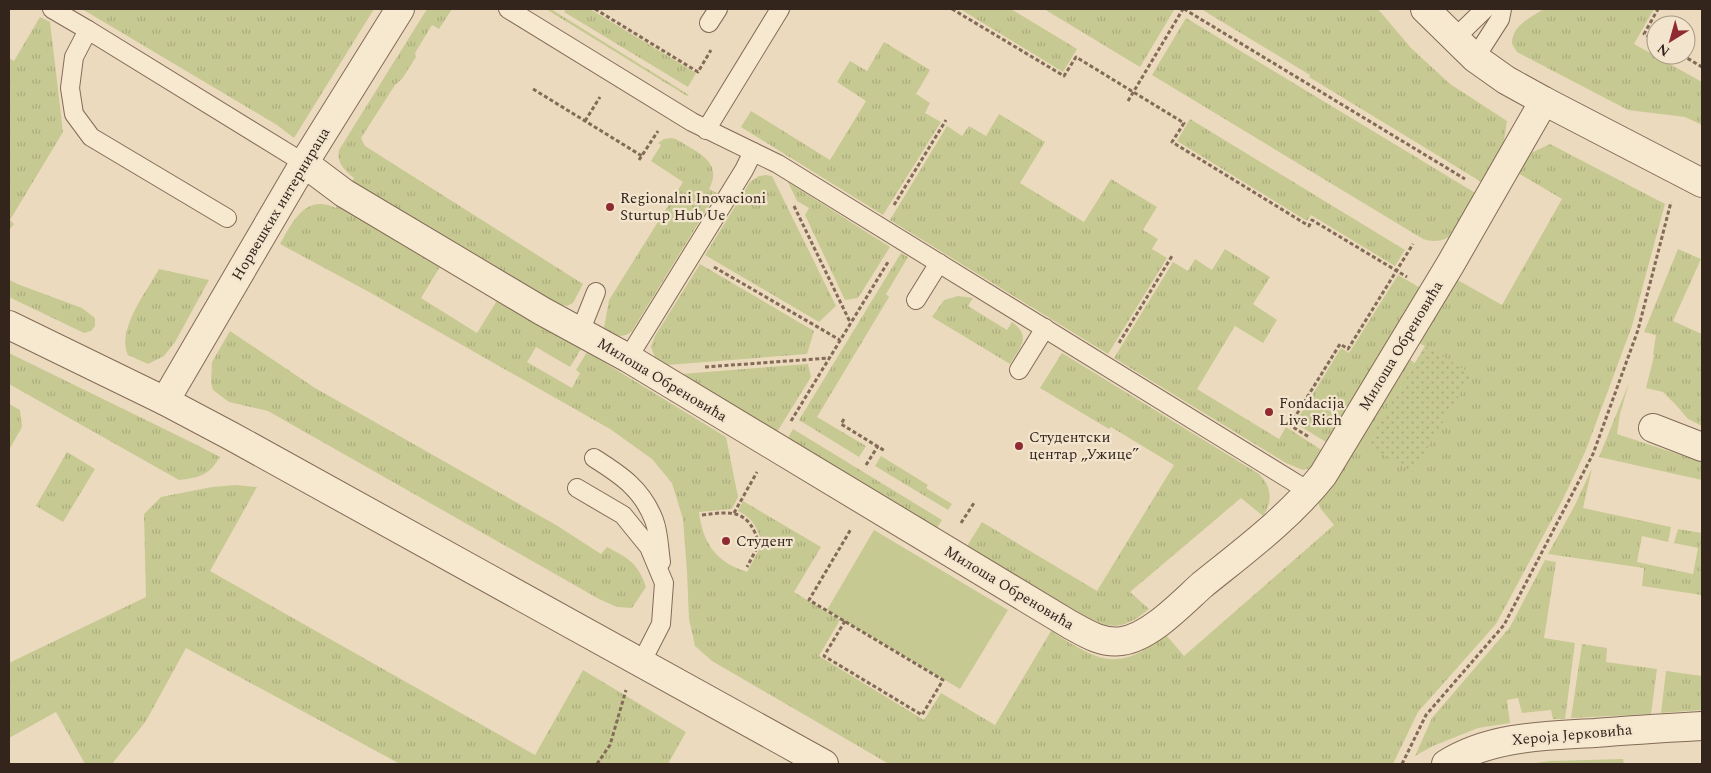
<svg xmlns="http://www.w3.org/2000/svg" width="1711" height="773" font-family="Spectral,serif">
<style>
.grass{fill:url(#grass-tufts)}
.park{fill:url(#park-dots)}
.pitch{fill:#c7c992}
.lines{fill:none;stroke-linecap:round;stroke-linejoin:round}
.service-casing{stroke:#836b57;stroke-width:20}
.minor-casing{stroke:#836b57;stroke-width:30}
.tertiary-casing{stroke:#836b57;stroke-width:30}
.path{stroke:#836b57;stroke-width:3;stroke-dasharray:4 2.5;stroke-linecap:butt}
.service{stroke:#f7e8d0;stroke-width:18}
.minor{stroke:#f7e8d0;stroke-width:28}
.tertiary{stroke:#f7e8d0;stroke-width:28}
.poi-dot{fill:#8f2a33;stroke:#f3e5cd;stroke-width:2}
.labels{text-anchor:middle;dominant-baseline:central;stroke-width:4.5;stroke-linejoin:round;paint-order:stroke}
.poi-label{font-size:15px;fill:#33251c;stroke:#f3e5cd;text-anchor:start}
.street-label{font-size:15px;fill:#33251c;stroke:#f3e5cd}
</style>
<defs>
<pattern id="grass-tufts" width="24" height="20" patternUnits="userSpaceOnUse" patternTransform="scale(1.25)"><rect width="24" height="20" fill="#c7c992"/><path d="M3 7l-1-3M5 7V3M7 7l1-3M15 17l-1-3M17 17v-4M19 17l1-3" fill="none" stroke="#abac7d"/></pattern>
<pattern id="park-dots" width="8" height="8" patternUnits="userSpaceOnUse" patternTransform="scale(1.25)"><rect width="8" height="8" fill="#c7c992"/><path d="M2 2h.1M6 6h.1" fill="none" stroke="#abac7d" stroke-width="1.8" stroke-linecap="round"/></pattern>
</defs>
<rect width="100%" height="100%" fill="#ebdabe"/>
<g class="grass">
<path d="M82,9H374L294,138L277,125Z"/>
<path d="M427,9H452L439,29L432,25L415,53L416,57L402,79L395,85L361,138L365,146L583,284L573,303L567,306L552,302L351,183L354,178C345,171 336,162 339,150Z"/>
<path d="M546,9H551L689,95L687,96Z"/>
<path d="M566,9H590L696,73L688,87L564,12Z"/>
<path d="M960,9H1011L1077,49L1063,72Z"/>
<path d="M1044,9H1172L1174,10L1140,67Z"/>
<path d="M1201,9H1378L1411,48L1450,84L1507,121L1504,141L1483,183L1309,77L1310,75Z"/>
<path d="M1544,9H1654L1634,44L1702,82V125L1685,117L1628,110L1517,52L1512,44C1511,26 1531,17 1544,9Z"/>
<path d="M40,17L50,22L63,132L10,220L14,224L9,230V58L14,61Z"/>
<path d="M1186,18L1477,194L1455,233C1445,241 1435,243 1423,239L1152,75Z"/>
<path d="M884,42L930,70L916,94L930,103L925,113L941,122L883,215L741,127L751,111L830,160L866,101L837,82L850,61L867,71Z"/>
<path d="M999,114L1045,142L1020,183L1084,222L1111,179L1157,207L1143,230L1158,239L1152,249L1167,258L1108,354L890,220L947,126L962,136L969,126L986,136Z"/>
<path d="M1190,119L1405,250L1395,266L1311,215L1307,221L1177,141Z"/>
<path d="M671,138L676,139C696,152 724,161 709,189L717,193L632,331C622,340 614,335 604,328L609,300L683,182L651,161L661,145L658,143L664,139Z"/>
<path d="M1550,144L1665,204L1632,326L1586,450L1563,499L1496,624L1418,712L1393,764H889L712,661L695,646L689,619L687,572L683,519L672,483L652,459L610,429L369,292L280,244C292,223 305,193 336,208L338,203L441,265L421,298L477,333L498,299L581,349L570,367L536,347L527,362L572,388L580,373L576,370L587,352L726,437L738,497L732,509L699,512C703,544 716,562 747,572L762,544C758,529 753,518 738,511L743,501L821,547L794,592L840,620L819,656L924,720L941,693L995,725L1051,631C1100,662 1117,673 1166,635L1184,656L1334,525L1320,508L1318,502L1406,357L1415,363L1367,445L1471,374L1416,341L1454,278L1502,305L1562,199L1518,173L1522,160L1531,153Z"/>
<path d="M766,175L772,176L836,306L819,322L705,255L750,182L759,176Z"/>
<path d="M788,182L890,247L858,298L845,300L805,215L809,208L797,201Z"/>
<path d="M1225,249L1270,277L1253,304L1277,320L1263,343L1235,326L1197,389L1279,439L1286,427L1320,449L1322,451L1312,468L1303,470L1286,463L1114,358L1173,262L1188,271L1195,259L1212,270Z"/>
<path d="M1678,249L1701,259L1673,321L1702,334V426L1688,419L1676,405L1663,392L1646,388L1654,356L1653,354L1656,335L1644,332Z"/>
<path d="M901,253L908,257L886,294L889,297L817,417L866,446L859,457L799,420Z"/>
<path d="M700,264L814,331L807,354L667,365L656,360L651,347L655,336Z"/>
<path d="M159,269L209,280L175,342L164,356L148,364L128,355C116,330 147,291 159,269Z"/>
<path d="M1398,275L1424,290L1329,442H1326L1295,423L1341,348L1349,353Z"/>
<path d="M9,280L20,285L82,308L95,318V326L91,331L84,333L9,297Z"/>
<path d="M958,296L973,298L968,306L1007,330L1012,322C1032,337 1020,347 1010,364L932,317L944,300Z"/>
<path d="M230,331L315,388L556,525L601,554L607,547C628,558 638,563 646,587L632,608L617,607L599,599L268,411L229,402L213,390L211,383L212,362Z"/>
<path d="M9,353L199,446L220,457C208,476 201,477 179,480L9,384Z"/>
<path d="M1062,353L1259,474C1272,487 1273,501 1263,516L1241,498L1130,592L1149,609C1126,628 1113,631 1086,617L967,546L982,522L1097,591L1174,465L1111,427L1109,429L1040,388Z"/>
<path d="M808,364L811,377L777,432L681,374Z"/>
<path d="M1629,383L1620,414L1617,434L1702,462V480L1599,457Z"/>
<path d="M9,404L20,410L22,427L9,450Z"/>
<path d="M793,429L942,520L937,528L788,438Z"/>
<path d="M67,452L95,469L63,522L36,506Z"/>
<path d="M881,456L928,485L926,488L952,504L948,510L875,466Z"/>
<path d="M1592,468L1583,508L1671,527L1668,542L1642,536L1637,562L1693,574L1698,548L1674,543L1678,529L1702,533V595L1642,586L1644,568L1548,554L1575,505Z"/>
<path d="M236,485L257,487L210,571L535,755L583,670L686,732L668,764H400L186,648L146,721L112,764H85L56,712L9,738V663L146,597L144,514L161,497L212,487Z"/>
<path d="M1545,560L1556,562L1544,638L1575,643L1565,719H1553L1551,710L1522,713L1518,698L1507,700L1510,723L1478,728L1433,746L1415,756L1432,718L1510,627Z"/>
<path d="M1582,644L1607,648L1606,662L1657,669L1651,714L1571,718Z"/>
<path d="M1666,671L1702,676V710L1661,713Z"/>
<path d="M1623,759L1624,764H1528L1550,761Z"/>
</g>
<path class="park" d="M1425,346L1472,374L1413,472L1366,445Z"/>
<path class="pitch" d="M874,530L1008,610L960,689L827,610Z"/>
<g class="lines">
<g class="service-casing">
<g id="service">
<path d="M52,9L88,30"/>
<path d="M508,9L692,122L778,164L1310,492"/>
<path d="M709,23L718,9"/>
<path d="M1454,39L1485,9"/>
<path d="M1475,58L1500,19L1502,9"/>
<path d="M706,130L780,9"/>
<path d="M227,218L91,137L74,114L70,88L74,57L88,30L304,163"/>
<path d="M916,300L939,263"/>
<path d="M580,332L596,292"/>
<path d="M628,358L744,170L753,152"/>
<path d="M1019,370L1045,328"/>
<path d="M594,458C621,475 642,489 654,520C659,533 659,549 661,562"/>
<path d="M577,488L623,515L649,547L664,583L661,624L641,663"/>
</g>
</g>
<g class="minor-casing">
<g id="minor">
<path d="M304,163L344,193L542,311L628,358L1069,624C1085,633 1102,644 1122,641C1150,637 1181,604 1202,585C1244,551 1289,518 1323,475L1450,265L1544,101"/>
<path d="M9,325L165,401L231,436L824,764"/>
<path d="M165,401L304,163L400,9"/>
<path d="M1653,428L1702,447"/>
<path d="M1446,764C1491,736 1544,736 1595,733C1631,730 1666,728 1702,726"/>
</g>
</g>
<g class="tertiary-casing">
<path id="tertiary" d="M1425,9L1475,58L1506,80L1544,101L1702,183"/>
</g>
<g class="path">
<path d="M595,9L698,72L711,50"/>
<path d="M952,9L1064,76L1076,57L1184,123L1172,142L1309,226L1312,220L1407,277"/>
<path d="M1184,9L1465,179"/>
<path d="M1656,40L1644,34L1658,9"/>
<path d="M1682,55L1702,67"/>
<path d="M533,89L642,156"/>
<path d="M1128,101L1183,9"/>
<path d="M585,121L600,97"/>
<path d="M639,160L658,131"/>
<path d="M894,205L946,120"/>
<path d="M794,206L850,322"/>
<path d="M714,267L840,340"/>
<path d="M1119,343L1172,256"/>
<path d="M705,367L829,358"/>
<path d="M844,419L841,424L885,451"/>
<path d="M791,421L888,262"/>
<path d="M1288,424L1309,437"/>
<path d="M1290,425L1340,344L1348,349L1413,244"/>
<path d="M866,465L878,446"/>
<path d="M734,513L757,472"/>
<path d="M702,515C732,511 749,509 759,544L747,567"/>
<path d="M961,523L974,503"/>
<path d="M845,621L824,656L922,715L943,680L809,600L851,529"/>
<path d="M597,764L610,745L626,690"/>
<path d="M1402,764L1426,715L1504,625L1593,454L1638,330L1671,202"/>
</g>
<use href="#service" class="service"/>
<use href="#minor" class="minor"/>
<use href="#tertiary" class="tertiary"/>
</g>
<g class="poi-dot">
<circle cx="610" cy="207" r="5"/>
<circle cx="1269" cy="412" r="5"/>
<circle cx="1019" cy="446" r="5"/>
<circle cx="726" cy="541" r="5"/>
</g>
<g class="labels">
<g class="poi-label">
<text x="620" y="198">Regionalni Inovacioni<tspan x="620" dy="17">Sturtup Hub Ue</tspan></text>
<text x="1279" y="403">Fondacija<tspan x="1279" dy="17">Live Rich</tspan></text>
<text x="1029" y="437">Студентски<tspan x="1029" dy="17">центар „Ужице”</tspan></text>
<text x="736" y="541">Студент</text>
</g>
<g class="street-label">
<text transform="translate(281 204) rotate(-59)">Норвешких интернираца</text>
<text transform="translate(1401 346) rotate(-59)">Милоша Обреновића</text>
<text transform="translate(662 380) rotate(31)">Милоша Обреновића</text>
<text transform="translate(1009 588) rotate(31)">Милоша Обреновића</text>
<text transform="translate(1572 735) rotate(-5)">Хероја Јерковића</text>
</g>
</g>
<rect width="1711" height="773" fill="none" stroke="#33251c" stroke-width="20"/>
<g transform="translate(1671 40) rotate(217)"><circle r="24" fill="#f3e5cd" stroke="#a69886"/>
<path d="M0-4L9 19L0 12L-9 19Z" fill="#8f2a33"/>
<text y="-8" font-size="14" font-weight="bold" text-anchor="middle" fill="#33251c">N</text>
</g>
</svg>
